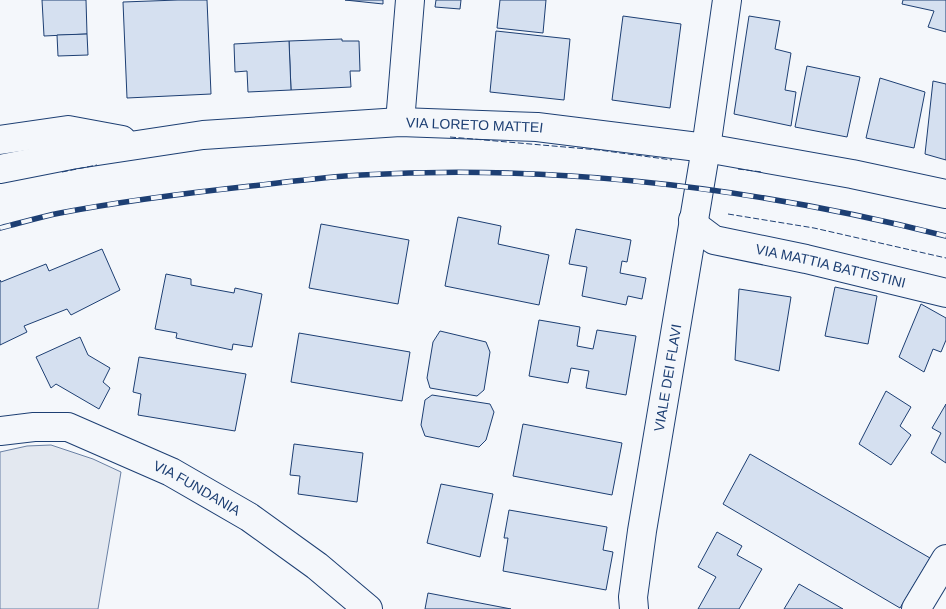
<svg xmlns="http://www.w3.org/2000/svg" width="946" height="609" font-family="Arial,sans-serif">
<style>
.parking{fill:#e3e8f0;stroke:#687fa3}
.building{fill:#d5e0f0;stroke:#1d3f73}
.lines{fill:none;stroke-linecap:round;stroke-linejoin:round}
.minor-casing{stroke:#1d3f73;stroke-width:30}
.major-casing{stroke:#1d3f73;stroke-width:30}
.minor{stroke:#f4f7fb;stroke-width:28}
.major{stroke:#f4f7fb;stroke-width:28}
.rail-casing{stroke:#1d3f73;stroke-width:5.5}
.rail{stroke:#f4f7fb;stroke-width:4;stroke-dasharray:11;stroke-linecap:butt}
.fence{stroke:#1d3f73;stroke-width:1;stroke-dasharray:6 2.5;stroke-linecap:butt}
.labels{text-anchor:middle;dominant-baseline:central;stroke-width:4;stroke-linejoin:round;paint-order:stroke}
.street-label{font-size:14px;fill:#1d3f73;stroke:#f4f7fb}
</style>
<rect width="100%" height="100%" fill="#f4f7fb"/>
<path class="parking" d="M51,445L93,459L121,472L98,609H0V452L27,446Z"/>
<g class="building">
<path d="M42,0H86L87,34L44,36Z"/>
<path d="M178,0H207L211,94L127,98L123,2Z"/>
<path d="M345,0H383V4Z"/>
<path d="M436,0H461L460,9L435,7Z"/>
<path d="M500,0H546L543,33L497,28Z"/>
<path d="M903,0H946V32L928,27L934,11L902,4Z"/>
<path d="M623,16L681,24L670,108L612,100Z"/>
<path d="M749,16L780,21L775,49L791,53L785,90L796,92L791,126L734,114Z"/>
<path d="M496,31L570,39L564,100L490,92Z"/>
<path d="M87,34L88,55L58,56L57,35Z"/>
<path d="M342,39V41H359L360,71H350L351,87L291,90L289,41Z"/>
<path d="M289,41L291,90L248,92L247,71L235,72L234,44Z"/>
<path d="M807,66L860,77L847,137L795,127Z"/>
<path d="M880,78L925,92L914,148L866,138Z"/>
<path d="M933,81L946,84V160L925,154Z"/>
<path d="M458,217L501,226L498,244L549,255L539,305L445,286Z"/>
<path d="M321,224L409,240L398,304L309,288Z"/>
<path d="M576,229L631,240L627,262L622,261L620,273L646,278L642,299L628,296L626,305L582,296L587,267L569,264Z"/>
<path d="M102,249L120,290L71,315L67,309L24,326L27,332L0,345V280L1,282L46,264L49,271Z"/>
<path d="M166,274L191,279V285L234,293L235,288L262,294L252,347L233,344L232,350L176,338L177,333L155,329Z"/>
<path d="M835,287L877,296L868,344L825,336Z"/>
<path d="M739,289L791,297L779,371L735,360Z"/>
<path d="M921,304L946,318V340L941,352L933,349L924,372L899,357Z"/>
<path d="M539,320L580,327L577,346L593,349L597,330L636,336L626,395L586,388L589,371L571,368L568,383L529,376Z"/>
<path d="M440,331L486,342L490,352L484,390L477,396L430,388L427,378L433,342Z"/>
<path d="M299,333L410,352L402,401L291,382Z"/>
<path d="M80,337L88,355L110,368L103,382L110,388L99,409L56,384L51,388L36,357Z"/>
<path d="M139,357L246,374L235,431L138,415L141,394L133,392Z"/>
<path d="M886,391L911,407L900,426L911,435L891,465L859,444Z"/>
<path d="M432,395L490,404L494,412L486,440L479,447L425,436L421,425L425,400Z"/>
<path d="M946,404V463L931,453L941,433L932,428Z"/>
<path d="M523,424L622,443L612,495L513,476Z"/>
<path d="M294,444L363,453L357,502L298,494L300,476L290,475Z"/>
<path d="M750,454L930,558L900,608L723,504Z"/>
<path d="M441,484L493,494L480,557L427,543Z"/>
<path d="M509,510L607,527L603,550L613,552L606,590L503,571L508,538H504Z"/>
<path d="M717,532L742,546L737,555L762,569L739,609H698L716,577L698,567Z"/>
<path d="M799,584L843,609H784Z"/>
<path d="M428,593L511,609H425Z"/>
</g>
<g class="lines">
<g class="minor-casing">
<g id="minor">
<path d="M400,122L410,0"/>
<path d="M0,140L68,130L122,140"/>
<path id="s1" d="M0,169L71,155L203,135L400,122L537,127L706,148L852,174L946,194"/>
<path id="s2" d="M693,220L698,228L714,240L806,259L946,293"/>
<path id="s3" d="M0,431L34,427H68L171,472L249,517L317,566L368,609"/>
<path d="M916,609L946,559"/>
</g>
</g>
<g class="major-casing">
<g id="major">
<path id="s4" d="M634,609L633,597L642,531L706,148L727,0"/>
</g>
</g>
<use href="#minor" class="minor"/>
<use href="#major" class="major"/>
<g class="rail-casing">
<path id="rail" d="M0,228C20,223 40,217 60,213C123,201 187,193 251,186C287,182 324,177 361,175C557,164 756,188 946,236"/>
</g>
<use href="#rail" class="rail"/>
<g class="fence">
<path d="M450,137L599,150L672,160"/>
<path d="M738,169L762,172"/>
<path d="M62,172L97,165"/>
<path d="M728,214L814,228L946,258"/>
</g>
</g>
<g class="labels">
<g class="street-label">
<text stroke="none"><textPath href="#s1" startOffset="478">VIA LORETO MATTEI</textPath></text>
<text stroke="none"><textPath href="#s2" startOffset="149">VIA MATTIA BATTISTINI</textPath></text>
<text stroke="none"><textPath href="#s4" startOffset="234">VIALE DEI FLAVI</textPath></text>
<text stroke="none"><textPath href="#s3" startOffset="211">VIA FUNDANIA</textPath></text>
</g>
</g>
</svg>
